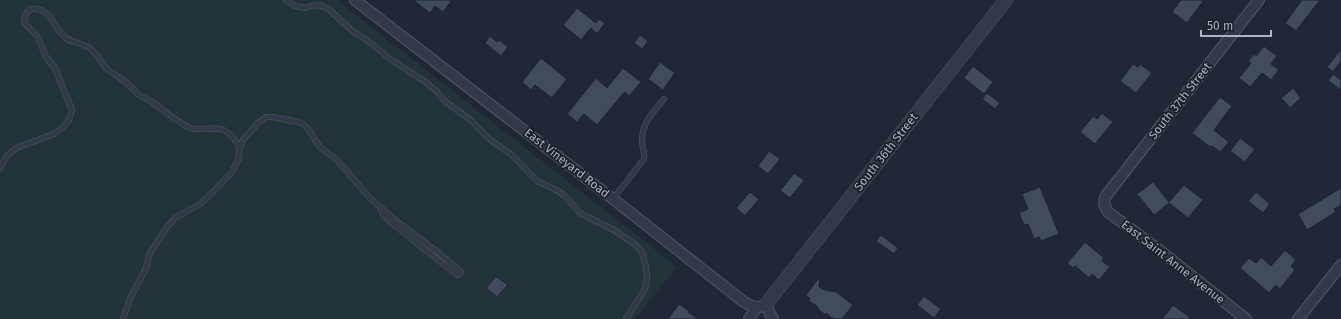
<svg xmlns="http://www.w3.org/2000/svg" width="1341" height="319" font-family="'Fira Sans',sans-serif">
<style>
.green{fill:#223437}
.building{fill:#414b5b;stroke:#1b222d}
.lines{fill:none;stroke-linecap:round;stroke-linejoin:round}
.service-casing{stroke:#515865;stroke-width:6}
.minor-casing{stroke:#515865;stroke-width:12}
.tertiary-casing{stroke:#515865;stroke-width:14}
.service{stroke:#333a47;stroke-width:5}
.minor{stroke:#333a47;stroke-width:10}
.tertiary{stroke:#333a47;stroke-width:13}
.labels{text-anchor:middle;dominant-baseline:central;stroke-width:3.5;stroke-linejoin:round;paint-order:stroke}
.street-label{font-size:12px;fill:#adb5c4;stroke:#19202b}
</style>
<rect width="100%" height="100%" fill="#202836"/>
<path class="green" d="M0,0H337L620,222L677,267L635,319H0Z"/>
<g class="building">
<path d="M413,0H452L443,12L435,6L430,13Z"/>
<path d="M1181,0H1204L1187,23L1172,12Z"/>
<path d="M1302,0H1320L1296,31L1285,23Z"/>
<path d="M577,8L596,23L599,19L605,23L597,34L591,28L581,40L563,25Z"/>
<path d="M640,35L648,41L642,49L634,43Z"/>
<path d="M490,36L497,42L499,40L508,47L501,56L485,43Z"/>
<path d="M1264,46L1277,56L1271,64L1279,70L1271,80L1262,73L1250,87L1239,78L1251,63L1248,61L1254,54L1256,56Z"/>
<path d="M1341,49V61L1333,72L1327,67Z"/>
<path d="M541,58L567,79L552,98L535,85L531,90L522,82Z"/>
<path d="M660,62L675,73L663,90L648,79Z"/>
<path d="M1133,64L1138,67L1140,64L1152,73L1136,93L1120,81Z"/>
<path d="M973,66L993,82L984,94L964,78Z"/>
<path d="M623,68L641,82L629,96L625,92L621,96L597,125L584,114L577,122L567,114L596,78L607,88Z"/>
<path d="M1333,74L1341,80V90L1328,81Z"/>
<path d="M1293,88L1301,98L1290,108L1281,98Z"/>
<path d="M987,93L1000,103L995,109L982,99Z"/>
<path d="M1220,97L1232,106L1214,130L1229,142L1220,152L1212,146L1210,147L1192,133Z"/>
<path d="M1102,113L1113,122L1095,144L1080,132L1093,116L1097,119Z"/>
<path d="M1240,138L1255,149L1245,162L1230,151Z"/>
<path d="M769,151L780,159L768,174L758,166Z"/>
<path d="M794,173L804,180L790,198L780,191Z"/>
<path d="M1153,182L1169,202L1184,185L1203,200L1188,218L1169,203L1154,215L1137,194Z"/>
<path d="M1040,187L1059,234L1041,241L1039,237L1034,239L1028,224L1024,225L1019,213L1028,209L1022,194Z"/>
<path d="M1341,188V205L1334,209L1336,212L1307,230L1298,214Z"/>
<path d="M750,192L759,199L745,216L736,208Z"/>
<path d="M1256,192L1270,204L1263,213L1248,201Z"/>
<path d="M881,235L898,248L894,254L876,241Z"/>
<path d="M1085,242L1104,258L1102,261L1110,267L1099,280L1092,274L1089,278L1075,266L1073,268L1067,263Z"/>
<path d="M1285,250L1296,260L1291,266L1295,270L1280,289L1276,285L1269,293L1240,268L1249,258L1256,263L1261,257L1271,266Z"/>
<path d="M496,276L508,285L497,297L486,288Z"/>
<path d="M820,276L819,287L825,290L836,292L853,305L842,319H833L826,313L825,315L817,308L818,307L809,301L810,299L806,295Z"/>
<path d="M924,296L941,309L934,318L917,305Z"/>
<path d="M679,304L689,311L688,312L698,319H668Z"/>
<path d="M1173,305L1192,319H1162Z"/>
</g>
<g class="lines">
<g class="service-casing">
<g id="service">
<path d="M285,0L295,6L305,8L314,5L323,6L331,11L350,29L372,44L390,59L427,83L437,92L446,102L472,121L488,138L513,156L537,181L558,191L566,197L580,213L614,230L636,245L642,252L646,267L647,279L645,289L626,319"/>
<path d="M0,168L6,157L16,148L54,134L63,127L69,120L72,110L55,68L46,57L38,37L24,23L25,15L30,9C52,7 52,27 66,38C74,44 86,43 93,51C98,56 101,62 106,68C113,74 121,78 128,84C132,87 135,92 139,95C144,98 150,100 155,104C166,112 178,123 190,128C195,130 200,129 205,129C225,127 229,131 240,147"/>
<path d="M613,199L644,159C645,153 642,146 642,140C642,123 653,112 664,99"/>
<path d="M123,319L130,299L146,268L150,253L167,227L175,218L200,204L210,195L232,172L238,160L240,147L243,140L258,123L266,117H273L293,121L303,124L308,129L320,147L338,161L370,198L395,220L440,254L461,272L458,275L452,271L393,224L384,216L379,206"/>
</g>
</g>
<g class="minor-casing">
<g id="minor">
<path d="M355,0L613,199L744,302C752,307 760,310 767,303L769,312L773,319"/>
<path d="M749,319L757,307"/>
<path d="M1246,319L1158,249L1108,212L1104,204L1105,197L1259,0"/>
<path d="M1298,319L1341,265"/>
</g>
</g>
<g class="tertiary-casing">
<path id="tertiary" d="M767,303L1006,0"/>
</g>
<use href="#service" class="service"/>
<use href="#minor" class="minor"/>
<use href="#tertiary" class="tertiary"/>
</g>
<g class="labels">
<g class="street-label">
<text transform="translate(1180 101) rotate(-52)">South 37th Street</text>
<text transform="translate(886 152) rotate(-52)">South 36th Street</text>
<text transform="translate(567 163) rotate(38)">East Vineyard Road</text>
<text transform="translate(1173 262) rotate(38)">East Saint Anne Avenue</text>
</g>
</g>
<path d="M1201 30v6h70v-6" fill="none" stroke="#adb5c4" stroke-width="2"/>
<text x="1207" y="30" font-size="12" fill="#adb5c4" stroke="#19202b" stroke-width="3" paint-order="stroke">50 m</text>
</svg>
